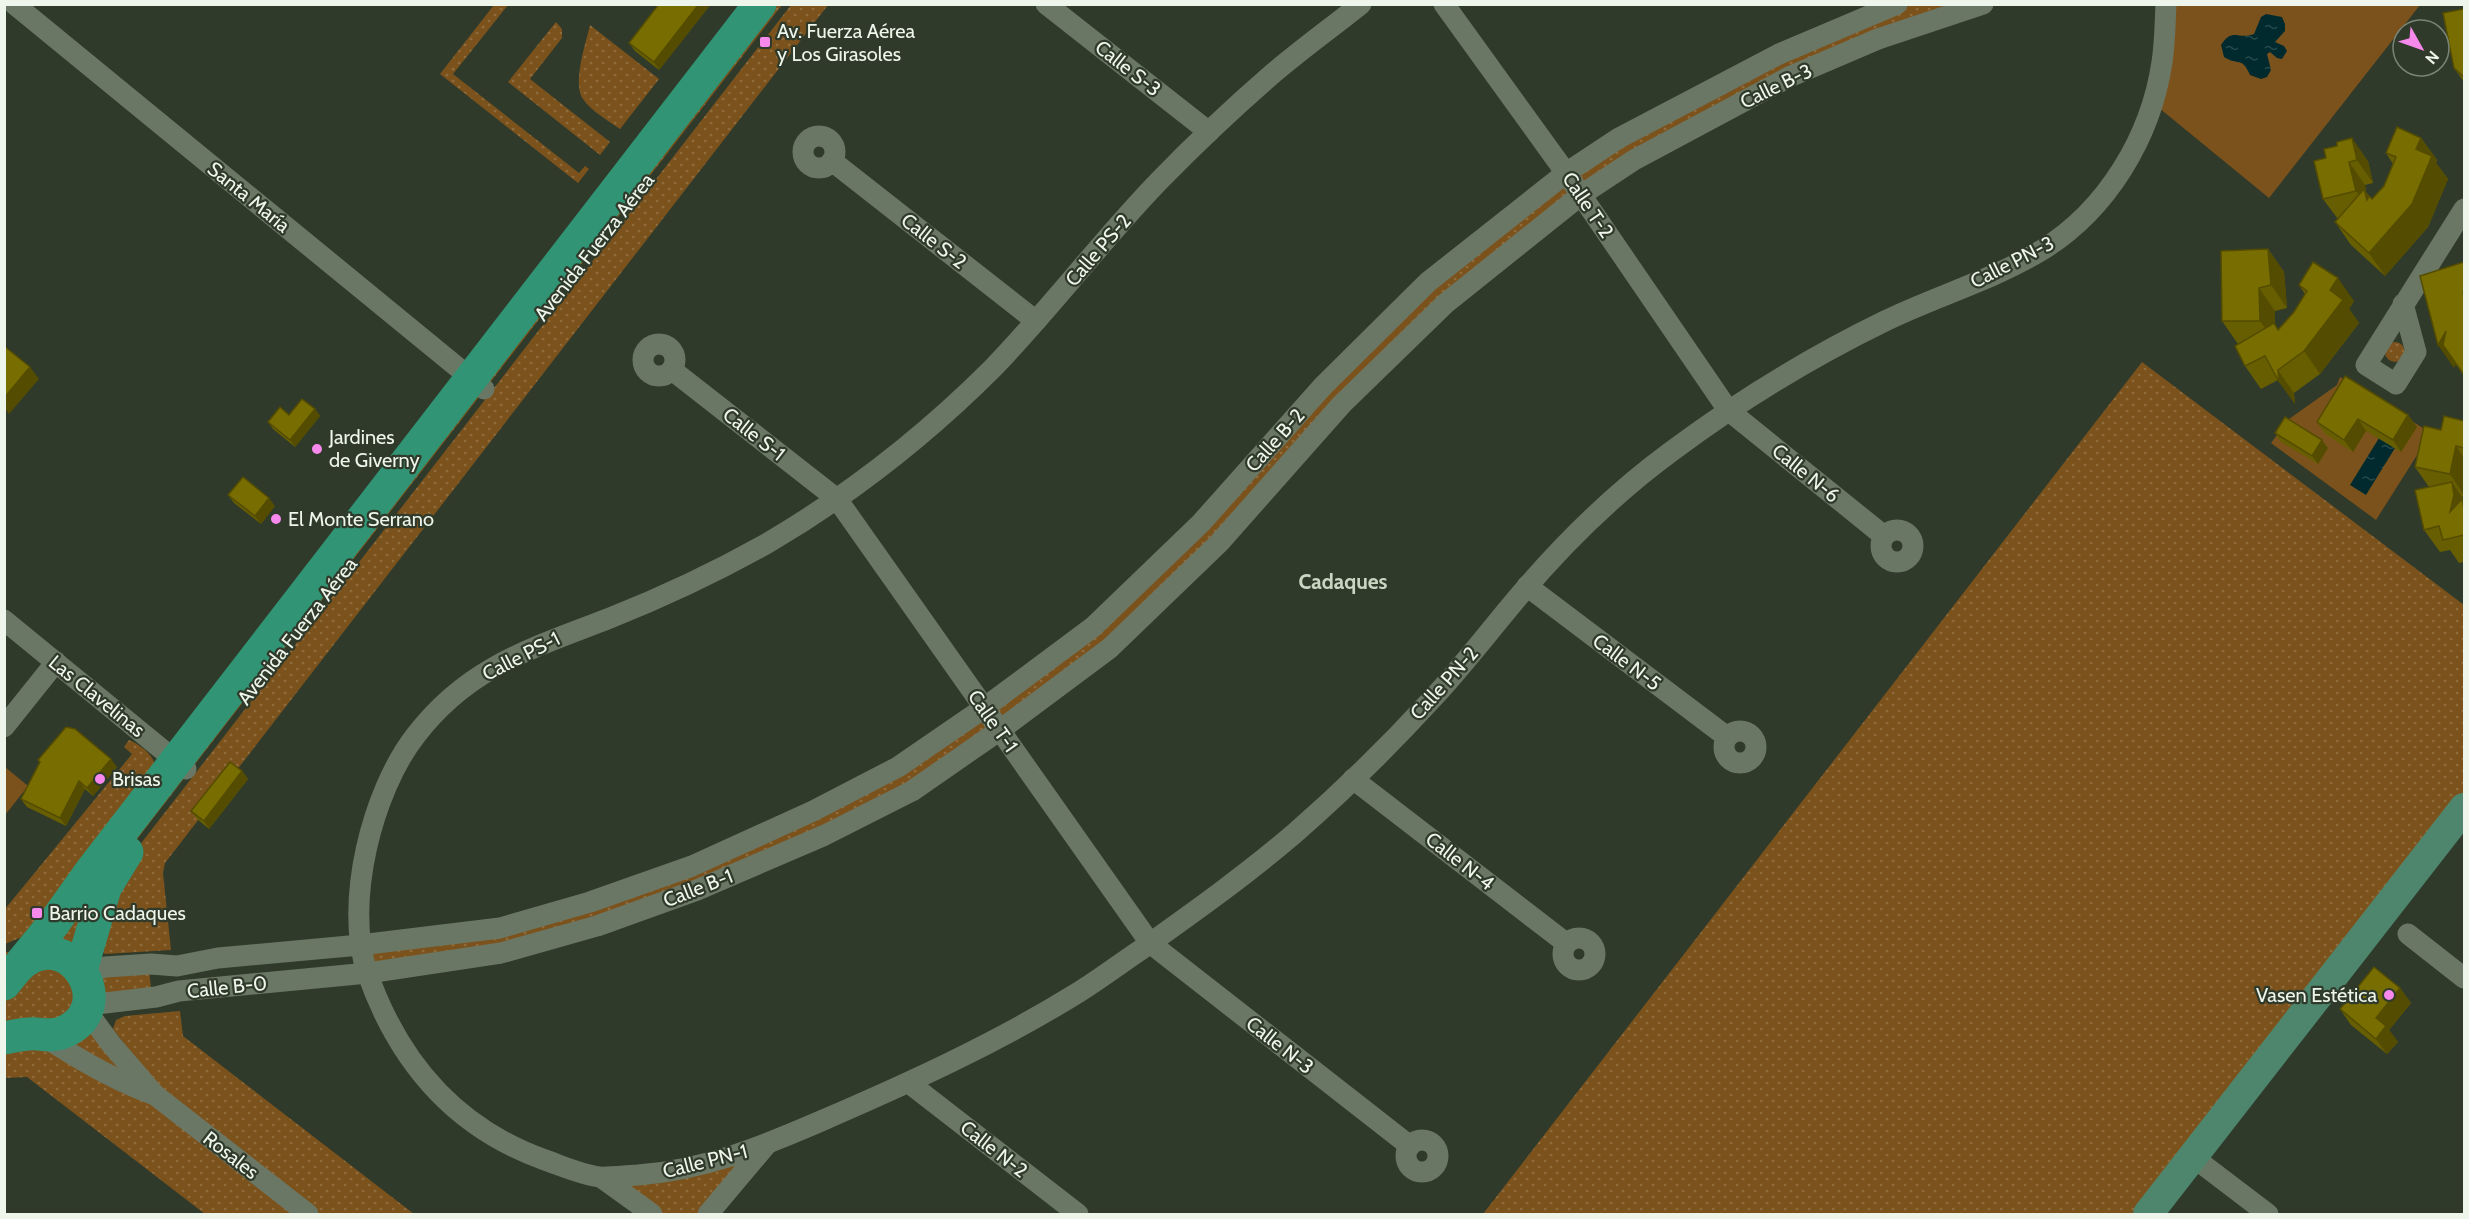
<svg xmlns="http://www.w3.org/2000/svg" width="2469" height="1219" font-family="Cabin,sans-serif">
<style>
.grass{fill:url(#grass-dots)}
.park{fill:#7c521c}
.water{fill:url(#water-ripples)}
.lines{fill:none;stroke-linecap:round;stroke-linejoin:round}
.minor{stroke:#6b7765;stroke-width:21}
.secondary{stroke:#4e866d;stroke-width:30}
.primary{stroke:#319475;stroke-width:33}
.wall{fill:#675e01}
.shaded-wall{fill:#544c01}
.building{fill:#786d01;stroke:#544c01;stroke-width:1.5}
.poi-dot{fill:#f788ec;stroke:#2f3a2a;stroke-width:2}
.labels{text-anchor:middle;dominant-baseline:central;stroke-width:4.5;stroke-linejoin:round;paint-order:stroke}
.poi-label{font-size:20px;fill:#eef5eb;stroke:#2f3a2a;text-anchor:start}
.street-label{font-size:20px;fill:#eef5eb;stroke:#2f3a2a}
.neighbourhood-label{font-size:21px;font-weight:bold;fill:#c8d6c2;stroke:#2f3a2a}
</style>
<defs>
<pattern id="grass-dots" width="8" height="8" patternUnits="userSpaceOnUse" patternTransform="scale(1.5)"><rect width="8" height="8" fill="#7c521c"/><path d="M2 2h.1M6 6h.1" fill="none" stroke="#8f6c3d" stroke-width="1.8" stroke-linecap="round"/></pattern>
<pattern id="water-ripples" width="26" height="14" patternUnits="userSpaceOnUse" patternTransform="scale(1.5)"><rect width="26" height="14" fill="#002a2d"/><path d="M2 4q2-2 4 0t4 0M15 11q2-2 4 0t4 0" fill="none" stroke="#264a4c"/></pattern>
</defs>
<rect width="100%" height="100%" fill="#2f3a2a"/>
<g class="grass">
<path d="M494,5H508L453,74L579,173L585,166L589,169L578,183L440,74Z"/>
<path d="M760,5H782L121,860L84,974L60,1034L308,1214H205L27,1077L5,1078V952H12Z"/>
<path d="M791,5H828L165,863L163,873L171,950L105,954L99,949L132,855Z"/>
<path d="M1897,5H1983L1937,18L1634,160L1446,303L1110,648L912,791L597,926L368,973L360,945L500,928L813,811L1093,627L1323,386L1566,173Z"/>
<path d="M556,22L562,29V38L530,79L610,142L600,155L508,82Z"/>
<path d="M590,25L659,79L620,129C609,121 591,111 583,99C572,83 586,43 590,25Z"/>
<circle cx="2395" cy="352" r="10"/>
<path d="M2142,362L2464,605V808L2148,1214H1483Z"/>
<path d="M129,740C141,745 155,756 156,769L22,937L5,944V909L132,754L124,747Z"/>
<path d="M149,970L151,988L100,999L99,978Z"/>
<path d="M180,1011L183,1036L414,1214H320L154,1083L113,1029L116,1020L125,1016Z"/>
<path d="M89,1029L137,1078L71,1045Z"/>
<path d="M768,1144L708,1214H652L602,1178Z"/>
</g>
<g class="park">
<path d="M2166,5H2420L2269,198L2153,103Z"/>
<path d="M2340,377L2431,433L2376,520L2271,443L2289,419L2337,385Z"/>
<path d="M5,767L28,786L5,815Z"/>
</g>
<g class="water">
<path d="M2266,14L2282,17L2285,24V31L2275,42L2284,46L2287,51L2282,59L2277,58L2270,52L2267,54L2271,70L2267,77L2261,79L2250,75C2242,56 2238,66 2224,57L2221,45C2232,27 2238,40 2254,34L2261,17Z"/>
<path d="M2379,438L2395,448L2366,495L2350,485Z"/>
</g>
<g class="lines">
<g class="minor">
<path d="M14,4L484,389"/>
<path d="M1046,4L1209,132"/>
<path d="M1361,4C1331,28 1299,51 1270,76C1232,109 1194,145 1159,181C1101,241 1051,308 993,368C926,435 848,496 766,544C716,572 663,597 610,618C533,648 469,666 416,735C372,791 344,903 367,972C398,1061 455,1128 545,1160C562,1166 582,1175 600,1177C605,1178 633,1175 638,1175C704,1170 761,1147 821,1121C909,1083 997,1043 1079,992C1100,979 1121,963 1142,949C1194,912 1246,875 1295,833C1343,791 1389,746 1432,699C1463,666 1490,630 1519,596C1564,543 1616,492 1672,451C1739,401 1809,358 1885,321C1936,296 1993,280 2042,250C2107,210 2151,137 2162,62C2165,43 2165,24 2166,4"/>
<path d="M1444,4L1566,173L1728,410L1884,536"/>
<circle cx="819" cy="152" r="16"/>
<path d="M832,161L1036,321"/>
<path d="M2403,304L2416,352L2396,384L2366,365L2464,209"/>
<circle cx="659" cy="360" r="16"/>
<path d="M672,370L837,499L1150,943L1410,1146"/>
<circle cx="1897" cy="546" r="16"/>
<path d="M1527,586L1727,737"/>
<path d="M4,620L186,769"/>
<path d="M4,727L56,662"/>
<circle cx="1740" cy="747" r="16"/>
<path d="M1353,779L1566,943"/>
<path d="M2408,934L2464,978"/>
<circle cx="1579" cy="954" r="16"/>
<path d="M84,974L105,967L151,964L177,966L218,958L360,945L500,928L590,902L692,866L813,811L898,767L984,708L1093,627L1201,523L1323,386L1428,282L1566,173L1619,138L1779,54L1897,4"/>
<path d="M88,1005L156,997L179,991L368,973L501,953L597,926L697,890L825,835L912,791L1000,730L1110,648L1219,543L1342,404L1446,303L1581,195L1634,160L1789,77L1878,39L1983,4"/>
<path d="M86,1010L111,1044L155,1095L308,1214"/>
<path d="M43,1036C78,1059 115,1081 155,1095"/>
<path d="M909,1083L1078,1214"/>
<circle cx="1422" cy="1156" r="16"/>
<path d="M2193,1157L2268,1214"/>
<path d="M602,1178L652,1214"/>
<path d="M708,1214L767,1144"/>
</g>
<path class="secondary" d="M2148,1214L2464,808"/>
<g class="primary">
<path d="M81,970L105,888L127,852"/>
<path d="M4,984L54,923L91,871L760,4"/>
<path d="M4,1038C15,1036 26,1033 37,1034C47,1035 55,1036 64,1032C122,1007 68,921 19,966"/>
</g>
</g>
<g class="wall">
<path d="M659,4H711L659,70L635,51L629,43Z"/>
<path d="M2464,4V82L2454,68Z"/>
<path d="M2421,138L2437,160L2436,163L2448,179L2428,227L2385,276L2351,245L2335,222L2338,219L2323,199L2326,158L2324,149L2368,161L2373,183L2365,185L2366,192L2372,199L2384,186L2393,164L2386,153Z"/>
<path d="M2268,249L2284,272L2287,308L2275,311V325L2278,329L2294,312L2305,294L2299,285L2354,301L2349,309L2359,323L2320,374L2294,393L2295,404L2278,380L2261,389L2245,366L2238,344L2222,321Z"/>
<path d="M315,409L320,416L295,447L273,429L268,422L289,415Z"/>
<path d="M2408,415L2417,427L2401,452L2366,431L2353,452L2325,434L2317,422Z"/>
<path d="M2464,421V497L2462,496L2464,500V562L2459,563L2450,550L2440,552L2424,530L2429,487L2415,467L2441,430Z"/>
<path d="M2275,433L2322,440L2328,448L2318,464L2281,442Z"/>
<path d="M228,495L275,506L261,524L234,503Z"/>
<path d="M38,760L117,767L93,796L85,789L66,826L27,807L21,799L40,762Z"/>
<path d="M242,771L248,779L209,829L197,819L191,811Z"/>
<path d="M2400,988L2411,1003L2389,1030L2398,1042L2387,1054L2351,1025L2340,1009Z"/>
</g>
<g class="shaded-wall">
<path d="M699,4H711L659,70L654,62Z"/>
<path d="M2352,138L2368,161L2373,183L2357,160Z"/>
<path d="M2421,138L2437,160L2436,163L2448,179L2428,227L2385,276L2369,253Z"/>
<path d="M2349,162L2365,185L2366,192L2380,212L2372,213L2356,191Z"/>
<path d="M2268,249L2284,272L2287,308L2271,285Z"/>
<path d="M2338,278L2354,301L2349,309L2359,323L2320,374L2304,351L2330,290Z"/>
<path d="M2259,288L2275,311V325L2290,346L2276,344L2260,321Z"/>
<path d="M2446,331L2456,364L2454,368L2438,345Z"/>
<path d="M30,367L39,379L9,414L4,407V398Z"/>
<path d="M2278,370L2294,393L2295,404L2279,382Z"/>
<path d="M315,409L320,416L295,447L290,440Z"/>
<path d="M2408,415L2417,427L2401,452L2393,440Z"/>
<path d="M2358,419L2366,431L2353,452L2344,440Z"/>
<path d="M2322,440L2328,448L2318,464L2312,456Z"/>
<path d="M2456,446L2464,458V495L2450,474Z"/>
<path d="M2452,482L2464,500V534L2450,512Z"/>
<path d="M269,498L275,506L261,524L255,516Z"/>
<path d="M111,759L117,767L93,796L87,788Z"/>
<path d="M242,771L248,779L209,829L204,821Z"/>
<path d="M79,781L85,789L66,826L60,818Z"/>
<path d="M2400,988L2411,1003L2389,1030L2398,1042L2387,1054L2376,1039V1018Z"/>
</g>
<g class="building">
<path d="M659,4H699L654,62L629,43Z"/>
<path d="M2463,4H2464V77L2454,68L2443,13L2464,9Z"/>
<path d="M2397,127L2421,138L2416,149L2432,156L2412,204L2369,253L2335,222L2364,189L2367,200L2369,196L2372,199L2384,186L2396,157L2386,153Z"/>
<path d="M2352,138L2357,160L2349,162L2356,191L2323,199L2314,161L2326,158L2324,149L2337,146V142Z"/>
<path d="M2268,249L2271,285L2259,288L2260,321H2222L2221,251Z"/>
<path d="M2313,262L2338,278L2330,290L2343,300L2304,351L2278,370L2279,382L2265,356L2245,366L2235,346L2274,323L2278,330L2294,312L2307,291L2299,285Z"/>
<path d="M2464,262V291L2463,292L2464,298V375L2443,345L2446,331L2438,345L2420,276Z"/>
<path d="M4,346L30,367L4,398Z"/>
<path d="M2345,376L2408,415L2393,440L2358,419L2344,440L2317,422Z"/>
<path d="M302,399L315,409L290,440L268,422L280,407L289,415Z"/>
<path d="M2444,416L2464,421V448L2456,446L2450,474L2415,467L2424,426L2441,430Z"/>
<path d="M2285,417L2322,440L2312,456L2275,433Z"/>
<path d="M243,477L269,498L255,516L228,495Z"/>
<path d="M2452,482L2454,495L2450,512L2462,499L2464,509V535L2443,540L2439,526L2424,530L2415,490Z"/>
<path d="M66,727L75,729L111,759L87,788L79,781L60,818L21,799L40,762L38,760Z"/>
<path d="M230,762L242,771L204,821L191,811Z"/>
<path d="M2374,967L2400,988L2376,1018L2386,1026L2376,1039L2340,1009Z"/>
</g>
<g class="poi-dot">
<rect x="759" y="36" width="12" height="12" rx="3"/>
<circle cx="317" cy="449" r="6"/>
<circle cx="276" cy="519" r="6"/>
<circle cx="100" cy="779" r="6"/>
<rect x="31" y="907" width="12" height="12" rx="3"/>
<circle cx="2389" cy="995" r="6"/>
</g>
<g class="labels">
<g class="poi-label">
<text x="777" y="31">Av. Fuerza Aérea<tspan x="777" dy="23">y Los Girasoles</tspan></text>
<text x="329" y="437">Jardines<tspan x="329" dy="23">de Giverny</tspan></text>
<text x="288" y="519">El Monte Serrano</text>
<text x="112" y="779">Brisas</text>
<text x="49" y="913">Barrio Cadaques</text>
<text x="2377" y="995" text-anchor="end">Vasen Estética</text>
</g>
<g class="street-label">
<text transform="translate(1128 68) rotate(38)">Calle S-3</text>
<text transform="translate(1776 86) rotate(-26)">Calle B-3</text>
<text transform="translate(249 197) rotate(39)">Santa María</text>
<text transform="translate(1588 205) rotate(56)">Calle T-2</text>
<text transform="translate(934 241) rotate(38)">Calle S-2</text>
<text transform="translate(594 247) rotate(-52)">Avenida Fuerza Aérea</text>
<text transform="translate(1098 250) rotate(-49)">Calle PS-2</text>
<text transform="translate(2012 262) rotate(-27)">Calle PN-3</text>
<text transform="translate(754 434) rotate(38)">Calle S-1</text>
<text transform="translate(1275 440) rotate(-48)">Calle B-2</text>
<text transform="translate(1806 473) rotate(39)">Calle N-6</text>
<text transform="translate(297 631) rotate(-52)">Avenida Fuerza Aérea</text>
<text transform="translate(521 656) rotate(-27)">Calle PS-1</text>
<text transform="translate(1627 662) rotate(37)">Calle N-5</text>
<text transform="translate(1444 683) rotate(-48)">Calle PN-2</text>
<text transform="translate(97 696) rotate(39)">Las Clavelinas</text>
<text transform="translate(993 721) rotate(55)">Calle T-1</text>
<text transform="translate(1460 861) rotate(38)">Calle N-4</text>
<text transform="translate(698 888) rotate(-21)">Calle B-1</text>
<text transform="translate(227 987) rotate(-6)">Calle B-0</text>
<text transform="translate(1280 1045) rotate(38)">Calle N-3</text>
<text transform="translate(994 1149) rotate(38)">Calle N-2</text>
<text transform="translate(231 1155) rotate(38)">Rosales</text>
<text transform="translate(705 1161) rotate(-14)">Calle PN-1</text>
</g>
<g class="neighbourhood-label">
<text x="1343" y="581">Cadaques</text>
</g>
</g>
<rect width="2469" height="1219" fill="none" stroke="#eef5eb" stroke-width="12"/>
<g transform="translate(2421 48) rotate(130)"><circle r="28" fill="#2f3a2a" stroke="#7b8577" stroke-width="1.5"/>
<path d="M0-4.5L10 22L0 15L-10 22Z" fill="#f788ec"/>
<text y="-9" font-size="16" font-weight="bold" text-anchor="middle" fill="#eef5eb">N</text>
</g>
</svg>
